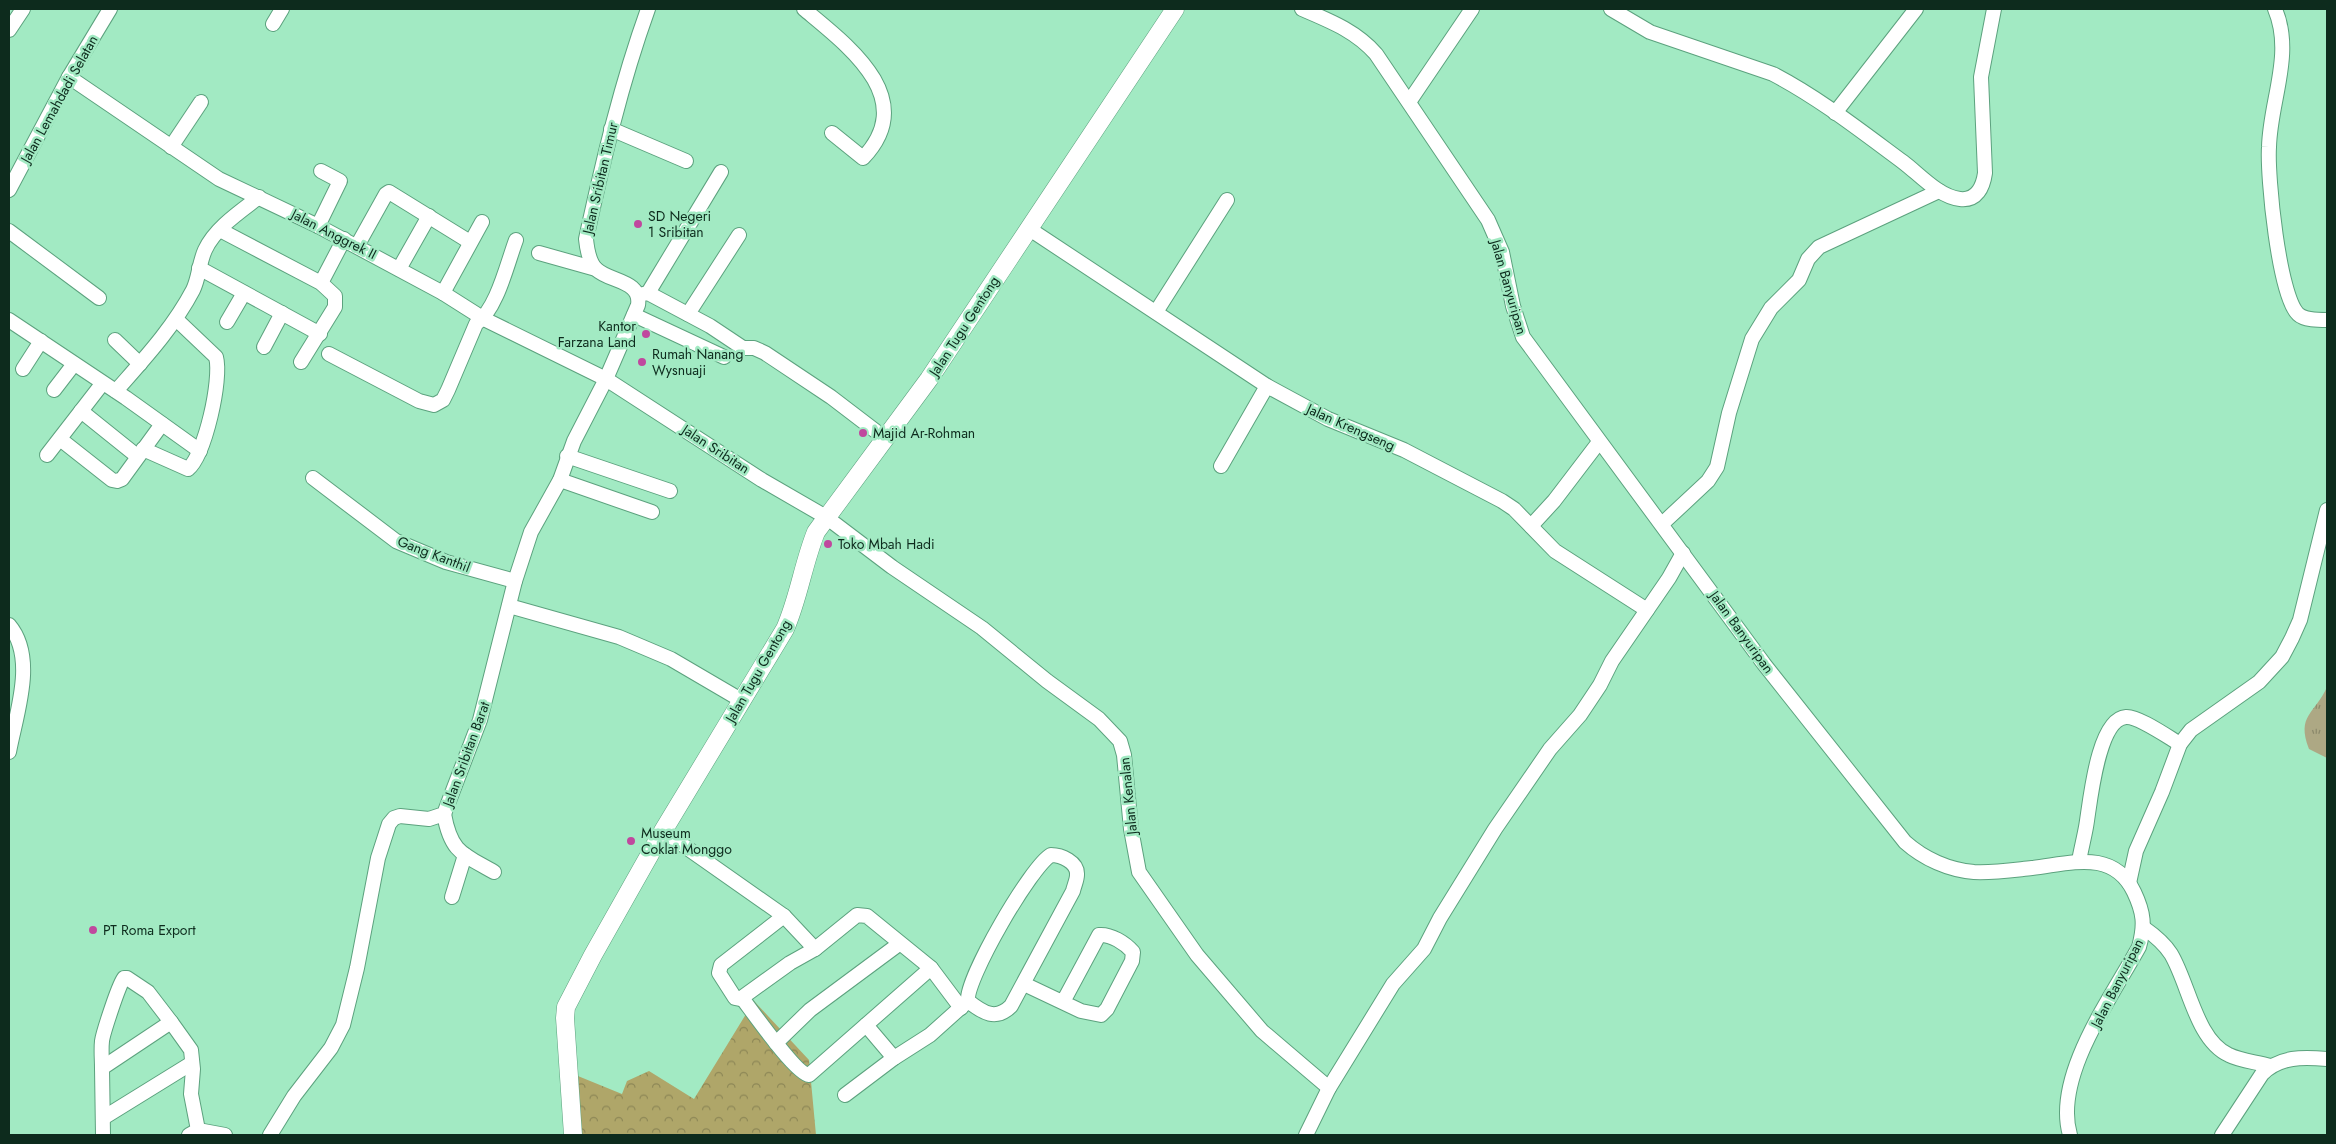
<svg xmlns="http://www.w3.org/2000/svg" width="2336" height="1144" font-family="Jost,sans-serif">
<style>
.grass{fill:url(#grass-tufts)}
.forest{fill:url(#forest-crowns)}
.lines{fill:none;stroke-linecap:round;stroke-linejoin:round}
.minor-casing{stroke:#5ca27e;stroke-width:16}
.major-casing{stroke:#5ca27e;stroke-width:19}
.minor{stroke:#fff;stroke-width:14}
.major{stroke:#fff;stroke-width:18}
.poi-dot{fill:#c0489e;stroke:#a2eac3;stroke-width:2}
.labels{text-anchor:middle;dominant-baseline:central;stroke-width:5;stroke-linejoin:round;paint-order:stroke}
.street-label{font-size:14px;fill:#0d2b1d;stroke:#a2eac3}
.poi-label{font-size:14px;fill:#0d2b1d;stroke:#a2eac3;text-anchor:start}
</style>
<defs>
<pattern id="grass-tufts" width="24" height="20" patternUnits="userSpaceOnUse" patternTransform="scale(1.25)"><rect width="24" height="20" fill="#ada884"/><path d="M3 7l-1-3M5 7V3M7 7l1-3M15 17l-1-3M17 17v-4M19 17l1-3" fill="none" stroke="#8b896b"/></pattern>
<pattern id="forest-crowns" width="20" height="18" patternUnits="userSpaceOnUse" patternTransform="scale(1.25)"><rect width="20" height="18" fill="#afa669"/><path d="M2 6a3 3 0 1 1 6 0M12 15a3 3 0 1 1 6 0" fill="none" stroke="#8d8756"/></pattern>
</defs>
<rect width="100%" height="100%" fill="#a2eac3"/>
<path class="grass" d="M2327,687V758L2309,749C2296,715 2315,714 2327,687Z"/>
<path class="forest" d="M754,1001L809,1060L816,1135H576L573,1074L622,1094L627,1081L649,1071L694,1099Z"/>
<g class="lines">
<g class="minor-casing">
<g id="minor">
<path d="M804,9C847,45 920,98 863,158L832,133"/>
<path d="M1302,9C1330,21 1356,31 1376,54L1488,220L1502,252L1513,306L1523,337L1764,664L1905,842C1924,859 1949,870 1974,872C1993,873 2013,870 2032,868C2069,864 2113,848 2134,892C2144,913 2145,925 2139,947C2111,998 2053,1077 2070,1135"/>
<path d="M1611,9L1650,32L1773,74C1819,98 1861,131 1903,162C1919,174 1939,197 1960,199C1977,201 1983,187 1985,173L1981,77L1994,9"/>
<path d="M2275,9C2294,54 2270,101 2269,147C2267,176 2279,296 2298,314C2304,320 2319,320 2327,320"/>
<path d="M273,24L282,9"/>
<path d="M9,30L23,9"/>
<path d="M69,77L219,179L318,226L443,293L484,319L606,379L762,480L826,517L892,567L982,628L1047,681L1099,719L1120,741L1124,755L1131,829L1139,872L1197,955L1262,1031L1329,1088"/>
<path d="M1409,102L1472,9"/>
<path d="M1835,113L1916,9"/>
<path d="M611,129L686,161"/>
<path d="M171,147L201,102"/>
<path d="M9,190L69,77L110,9"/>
<path d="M318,226L340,181L321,171"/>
<path d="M1028,228L1267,386L1328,419L1404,450L1502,501L1514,509L1555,551L1647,610"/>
<path d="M220,230L321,283L335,296V307L301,362"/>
<path d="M9,231L99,298"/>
<path d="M357,246L386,194L389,192L470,242"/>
<path d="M539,253L596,269"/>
<path d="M199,268L320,334"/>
<path d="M399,269L429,216"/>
<path d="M321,283L344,239"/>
<path d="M443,293L482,222"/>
<path d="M648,293L721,172"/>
<path d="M638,295L648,293L710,326L743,348H754L765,353L831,397L886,439"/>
<path d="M1156,312L1227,200"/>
<path d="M688,314L739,235"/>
<path d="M634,315L724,357"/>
<path d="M9,320L126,398L200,451"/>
<path d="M227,322L244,293"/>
<path d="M115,340L140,364"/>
<path d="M264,347L282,313"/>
<path d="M329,354L419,401L434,405L443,400L448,390L476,324C497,309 507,264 516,240"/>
<path d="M23,369L41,341"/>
<path d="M54,390L74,364"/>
<path d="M116,391C144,359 173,328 193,290C199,278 199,263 205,250C215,228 241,211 259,197"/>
<path d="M81,411L137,456"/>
<path d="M60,439L112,480L117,481L122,479L162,424"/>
<path d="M143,449L188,469C205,455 222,379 216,357L176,319"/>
<path d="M47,455L102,384"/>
<path d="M567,456L670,491"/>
<path d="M1221,466L1267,386"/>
<path d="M313,478L396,541L446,562L515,581"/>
<path d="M560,480L652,512"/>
<path d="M1662,524L1708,481L1717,467L1729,413L1752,339L1771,308L1799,280L1808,259L1819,247L1939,191"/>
<path d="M1531,526L1554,501L1599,442"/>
<path d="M509,606L619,637L671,659L741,700"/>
<path d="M9,625C37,658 16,714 9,752"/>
<path d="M444,814C451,853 463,854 494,872"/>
<path d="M663,831L784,916L815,949L857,915L867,916L931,968L961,1008"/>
<path d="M2079,861C2081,850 2084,838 2086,827C2090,805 2097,719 2126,717C2138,716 2168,737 2180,744"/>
<path d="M2129,883L2136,851L2162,792L2180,744L2191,730L2259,682L2282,657L2292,638L2300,620L2327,510"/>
<path d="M452,897L465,855"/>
<path d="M784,916L721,965L719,973L735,998L740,999L790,963L815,949"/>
<path d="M2144,928C2154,935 2164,943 2171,954C2189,984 2196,1040 2229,1055C2241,1061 2257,1062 2270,1066"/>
<path d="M1024,984L1081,1011L1101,1015L1107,1009L1132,961L1133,952C1125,943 1111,934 1099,935L1063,1002"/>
<path d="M742,998C752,1011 796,1074 809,1075L931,968"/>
<path d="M866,1025L894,1058"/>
<path d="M776,1043L810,1010L899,944"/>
<path d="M102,1068C102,1059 101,1050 102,1041C103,1033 120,981 124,978H127L148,992L171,1022"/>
<path d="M845,1095L894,1058L930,1035L968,1001C965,980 1031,866 1051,855C1061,855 1078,862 1077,875C1077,880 1074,886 1073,891L1011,1006C996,1021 983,1013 968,1001"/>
<path d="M103,1118L192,1063"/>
<path d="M103,1135L102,1068L171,1022L191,1050L193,1069L191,1094L198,1130"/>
<path d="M189,1135L198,1130L225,1135"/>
<path d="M270,1135L294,1096L331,1048L343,1025L357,968L378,858L389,824L394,818L400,816L429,819L444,814L480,720L515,581L531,532L560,480L574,441L606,379L638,305C642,280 609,282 596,269C589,262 587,249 586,239C603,161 621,84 648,9"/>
<path d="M1306,1135L1329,1088L1393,984L1424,949L1440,918L1495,829L1550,749L1580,715L1600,685L1612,661L1669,578L1683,553"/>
<path d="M2222,1135L2262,1074C2280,1056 2303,1057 2327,1059"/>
</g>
</g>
<g class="major-casing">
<path id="major" d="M573,1135L565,1018L566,1007L593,955L663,831L785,629C799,597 803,564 816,532L929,379L1175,9"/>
</g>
<use href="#minor" class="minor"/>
<use href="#major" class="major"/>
</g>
<g class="poi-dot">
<circle cx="638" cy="224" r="5"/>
<circle cx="646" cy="334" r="5"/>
<circle cx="642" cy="362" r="5"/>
<circle cx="863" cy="433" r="5"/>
<circle cx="828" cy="544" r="5"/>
<circle cx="631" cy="841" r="5"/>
<circle cx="93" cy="930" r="5"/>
</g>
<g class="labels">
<g class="street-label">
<text transform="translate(59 99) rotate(-61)">Jalan Lemahdadi Selatan</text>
<text transform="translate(600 178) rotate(-77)">Jalan Sribitan Timur</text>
<text transform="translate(334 234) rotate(27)">Jalan Anggrek II</text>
<text transform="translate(1509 287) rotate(74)">Jalan Banyuripan</text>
<text transform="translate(964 326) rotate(-57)">Jalan Tugu Gentong</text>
<text transform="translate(1351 427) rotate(24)">Jalan Krengseng</text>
<text transform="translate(716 449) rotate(33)">Jalan Sribitan</text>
<text transform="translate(434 554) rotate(21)">Gang Kanthil</text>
<text transform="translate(1742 632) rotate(54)">Jalan Banyuripan</text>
<text transform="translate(758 671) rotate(-60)">Jalan Tugu Gentong</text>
<text transform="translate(466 754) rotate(-70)">Jalan Sribitan Barat</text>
<text transform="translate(1128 796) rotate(-96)">Jalan Kenalan</text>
<text transform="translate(2117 983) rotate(-63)">Jalan Banyuripan</text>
</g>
<g class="poi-label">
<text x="648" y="216">SD Negeri<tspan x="648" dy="16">1 Sribitan</tspan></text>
<text x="636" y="326" text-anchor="end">Kantor<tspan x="636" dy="16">Farzana Land</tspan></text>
<text x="652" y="354">Rumah Nanang<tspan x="652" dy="16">Wysnuaji</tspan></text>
<text x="873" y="433">Majid Ar-Rohman</text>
<text x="838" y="544">Toko Mbah Hadi</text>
<text x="641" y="833">Museum<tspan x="641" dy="16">Coklat Monggo</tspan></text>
<text x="103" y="930">PT Roma Export</text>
</g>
</g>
<rect width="2336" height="1144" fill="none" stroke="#0d2b1d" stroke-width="20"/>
</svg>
